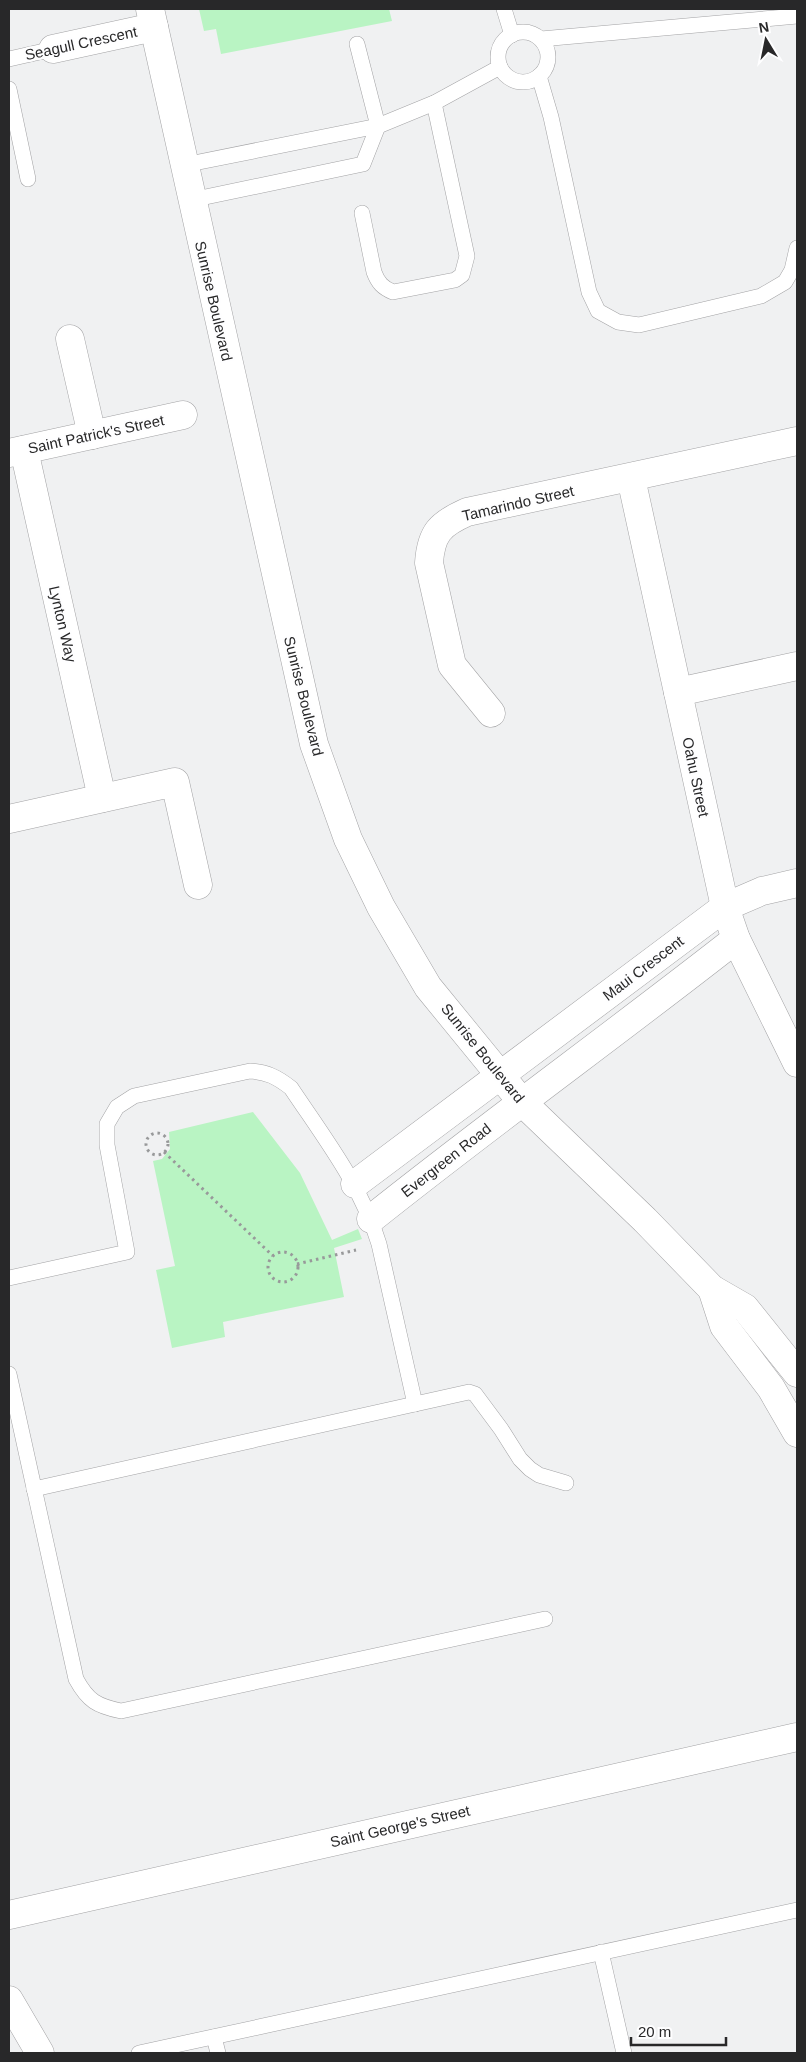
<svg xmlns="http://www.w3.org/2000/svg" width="806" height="2062" font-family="Helvetica,sans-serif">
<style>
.green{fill:#b9f4c3}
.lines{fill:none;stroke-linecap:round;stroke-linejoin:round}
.service-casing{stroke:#a3a3a5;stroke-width:16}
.minor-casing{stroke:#a3a3a5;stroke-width:29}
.tertiary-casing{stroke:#a3a3a5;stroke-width:29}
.path{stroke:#98999a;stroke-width:3;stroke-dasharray:2.5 4;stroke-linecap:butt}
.service{stroke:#fff;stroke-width:15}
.minor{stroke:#fff;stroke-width:28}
.tertiary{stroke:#fff;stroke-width:28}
.labels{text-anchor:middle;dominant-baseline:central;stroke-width:4.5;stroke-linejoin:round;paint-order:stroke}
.street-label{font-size:15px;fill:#282829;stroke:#fefeff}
</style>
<rect width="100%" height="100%" fill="#f0f1f2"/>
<g class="green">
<path d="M199,9H389L392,21L221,54L216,29L204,31Z"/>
<path d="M253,1112L300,1173L332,1240L358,1229L362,1239L334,1248L344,1297L223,1322L225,1337L172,1348L156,1270L175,1266L153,1161L162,1159L170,1149L169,1132Z"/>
</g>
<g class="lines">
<g class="service-casing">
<g id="service">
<path d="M504,9L512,35"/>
<circle cx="523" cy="57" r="25"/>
<path d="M541,39L797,16"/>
<path d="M9,59L53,49"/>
<path d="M539,76L551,117L589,292L598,311L618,322L639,325L761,296L785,282L792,270L797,248"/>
<path d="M9,89L28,179"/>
<path d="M184,165L378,126L434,103L500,67"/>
<path d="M191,200L363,164L378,126L357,44"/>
<path d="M362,213L374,272C378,283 383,288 393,292L455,280L462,275L467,256L434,103"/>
<path d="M9,1278L127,1252L107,1145V1124L117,1107L134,1096L250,1071C267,1072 277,1077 291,1088C325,1139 361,1185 379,1244L415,1404L34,1489"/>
<path d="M9,1374L76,1679C88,1701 97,1706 121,1711L545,1619"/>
<path d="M415,1404L469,1392L475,1394L501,1429L520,1459L530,1469L539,1475L566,1483"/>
<path d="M601,1952L624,2053"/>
<path d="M214,2037L218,2053"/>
<path d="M139,2053L797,1910"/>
</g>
</g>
<g class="minor-casing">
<g id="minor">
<path d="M53,49L154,27"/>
<path d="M70,339L92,435"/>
<path d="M24,450L102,798"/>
<path d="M9,453L183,415"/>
<path d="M631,478L725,907L736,939L797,1063"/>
<path d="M678,692L797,666"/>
<path d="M491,713L452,665L429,563C431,533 440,524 467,512L797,441"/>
<path d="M9,819L175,782L198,885"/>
<path d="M355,1184L725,907L762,891L797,883"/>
<path d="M371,1219C491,1123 615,1034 736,939"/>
<path d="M9,2000L40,2053"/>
</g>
</g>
<g class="tertiary-casing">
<g id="tertiary">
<path d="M150,9L314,744L348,839L381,907L428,987L522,1102L645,1220L712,1289L745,1308L797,1373"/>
<path d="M712,1289L724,1326L771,1388L797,1433"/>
<path d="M9,1915L797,1737"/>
</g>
</g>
<g class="path">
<circle cx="157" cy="1144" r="11"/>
<path d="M164,1152L273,1256"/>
<circle cx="283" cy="1267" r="15"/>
<path d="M297,1264L356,1250"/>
</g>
<use href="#service" class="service"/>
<use href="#minor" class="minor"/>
<use href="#tertiary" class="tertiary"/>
</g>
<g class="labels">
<g class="street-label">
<text transform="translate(81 43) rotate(-12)">Seagull Crescent</text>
<text transform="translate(214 301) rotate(77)">Sunrise Boulevard</text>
<text transform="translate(96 434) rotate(-12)">Saint Patrick's Street</text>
<text transform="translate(518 503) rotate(-13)">Tamarindo Street</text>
<text transform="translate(63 624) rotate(77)">Lynton Way</text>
<text transform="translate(304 696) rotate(76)">Sunrise Boulevard</text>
<text transform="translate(696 777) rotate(78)">Oahu Street</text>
<text transform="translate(643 968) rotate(-37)">Maui Crescent</text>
<text transform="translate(483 1053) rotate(51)">Sunrise Boulevard</text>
<text transform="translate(446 1160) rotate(-38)">Evergreen Road</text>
<text transform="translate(400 1826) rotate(-13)">Saint George's Street</text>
</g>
</g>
<rect width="806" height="2062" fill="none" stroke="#282829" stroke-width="20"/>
<g transform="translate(766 40) rotate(350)" stroke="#fefeff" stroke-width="4" paint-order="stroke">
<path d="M0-4L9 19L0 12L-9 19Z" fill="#282829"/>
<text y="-8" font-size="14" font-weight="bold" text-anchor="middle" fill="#282829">N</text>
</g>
<path d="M631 2037v8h95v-8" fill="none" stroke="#282829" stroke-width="2.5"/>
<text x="638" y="2037" font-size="15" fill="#282829" stroke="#fefeff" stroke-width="4" paint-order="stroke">20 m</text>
</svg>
